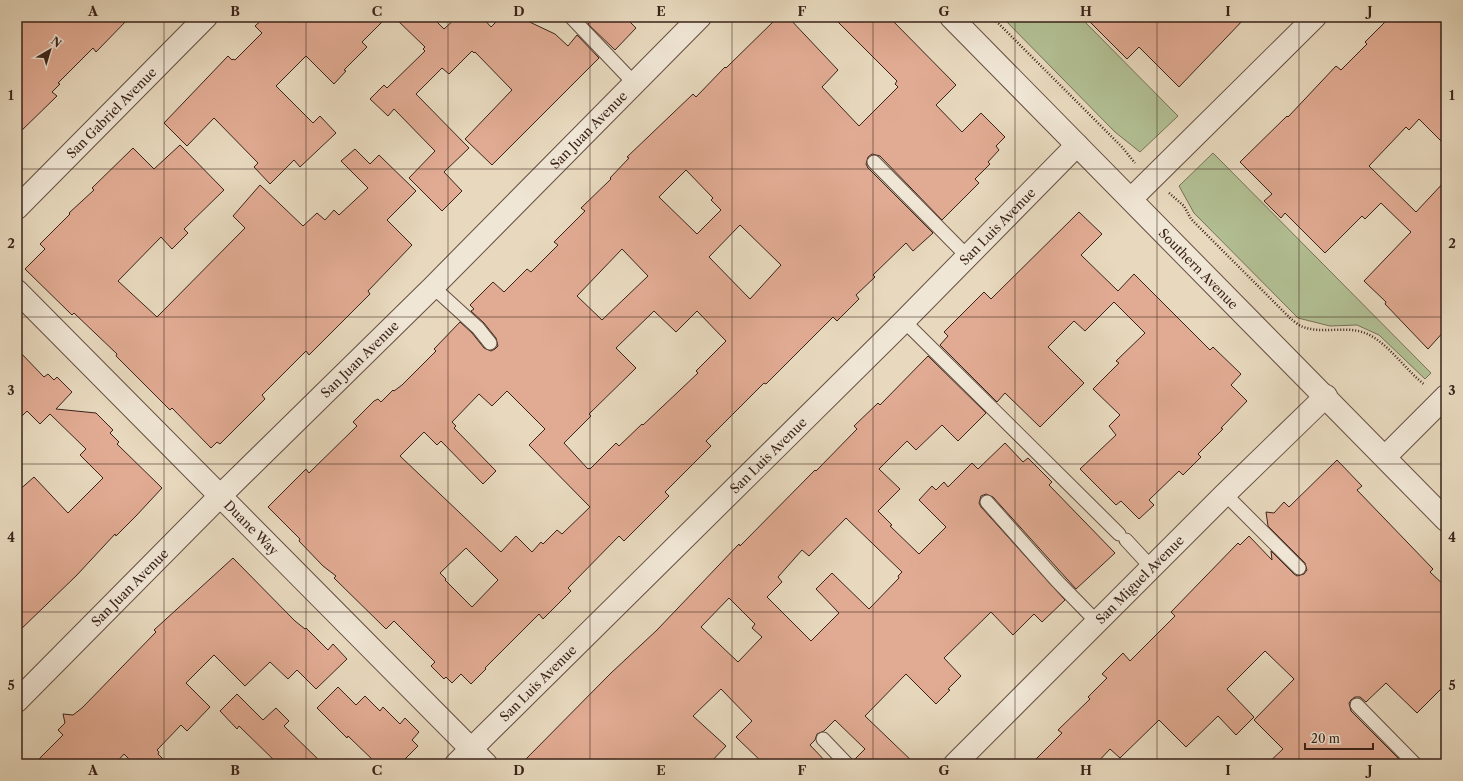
<svg xmlns="http://www.w3.org/2000/svg" width="1463" height="781" font-family="'Libre Caslon Text',serif">
<style>
.green{fill:#b2c094;stroke:#767257}
.building{fill:#e1ab93;stroke:#3a231a;fill-rule:evenodd}
.lines{fill:none;stroke-linecap:round;stroke-linejoin:round}
.service-casing{stroke:#665043;stroke-width:15}
.minor-casing{stroke:#665043;stroke-width:24}
.tertiary-casing{stroke:#665043;stroke-width:24}
.path{stroke:#3a231a;stroke-width:2.5;stroke-dasharray:1 2;stroke-linecap:butt}
.service{stroke:#f0e6d5;stroke-width:13}
.minor{stroke:#f0e6d5;stroke-width:22}
.tertiary{stroke:#f0e6d5;stroke-width:22}
.grid{fill:none;stroke:#3a231a;stroke-width:1;stroke-opacity:0.55}
.labels{text-anchor:middle;dominant-baseline:central;stroke-width:3.5;stroke-linejoin:round;paint-order:stroke}
.street-label{font-size:13px;fill:#3a231a;stroke:#f0e6d5}
.neatline{fill:none;stroke:#3a231a;stroke-width:1.5}
.grid-label{font-size:13px;text-anchor:middle;font-weight:bold;fill:#3a231a}
</style>
<rect width="100%" height="100%" fill="#e8d9be"/>
<filter id="stains"><feTurbulence type="fractalNoise" baseFrequency=".005" numOctaves="4"/><feColorMatrix values="0 0 0 0 .2 0 0 0 0 .09 0 0 0 0 .02 0 0 0 .5 -.17"/></filter>
<radialGradient id="worn" r=".72"><stop offset=".6" stop-color="#630" stop-opacity="0"/><stop offset="1" stop-color="#630" stop-opacity=".3"/></radialGradient>
<g class="green">
<path d="M1002,17H1080L1178,116L1140,152L1115,132Z"/>
<path d="M1213,153L1431,373L1425,379L1379,335L1357,325L1330,326L1298,318L1194,213L1179,186Z"/>
</g>
<g class="building">
<path d="M17,17H130L96,52L93,48L58,83L60,84L52,92L57,96L17,135Z"/>
<path d="M265,17H387L362,42L367,47L344,70L346,71L334,84L306,56L276,86L313,123L320,116L336,133L300,167L294,160L270,184L254,167L258,163L214,118L187,146L164,123L228,56L232,60L233,59L235,60L262,33L255,26Z"/>
<path d="M394,17H432L444,29L457,17H482L491,27L501,17H519L555,34L568,46L577,35L599,58L492,165L465,139L512,90L475,52L474,53L472,51L449,74L442,68L416,94L469,148L444,172L462,191L442,211L409,178L435,151L394,109L388,116L370,99L384,85L387,88L425,51L423,49L425,47Z"/>
<path d="M594,17H625L636,28L615,50L588,24Z"/>
<path d="M778,17H788L838,70L822,87L859,126L898,87L895,84L897,81L833,17H889L956,85L936,105L962,132L981,113L1005,137L996,146L999,150L988,162L990,164L975,179L979,183L942,220L880,156L872,154L868,157L866,164L868,168L933,233L913,251L906,243L873,275L875,277L856,295L859,299L837,321L833,317L766,384L764,383L706,441L711,446L665,492L669,496L624,541L619,536L568,588L571,591L543,619L539,614L485,668L486,669L471,684L461,674L452,683L446,677L444,679L431,666L435,662L394,621L386,629L334,578L336,576L323,566L299,541L300,539L268,507L306,469L309,473L357,426L353,422L374,401L378,399L381,402L393,390L394,391L402,385L436,351L434,349L460,322L472,333L484,348L491,351L495,349L498,346L496,338L484,323L471,311L474,309L470,305L493,282L504,292L527,269L531,272L558,245L554,242L585,211L581,208L611,179L610,178L629,158L627,157L693,94L696,97L725,67L726,68ZM686,170L713,198L711,200L721,210L697,234L659,197ZM740,225L781,265L750,299L709,257ZM622,249L648,276L602,320L577,296ZM654,311L676,332L697,311L726,341L696,371L698,373L643,425L642,424L619,446L616,443L590,469L589,468L588,469L564,443L591,416L589,414L636,368L616,348ZM507,391L545,429L529,445L590,507L562,534L557,530L543,544L541,542L532,552L516,536L501,552L400,456L424,432L437,445L441,441L483,484L496,471L454,428L456,426L452,422L479,394L492,406ZM466,548L498,580L472,607L445,580L446,579L440,573Z"/>
<path d="M1085,17H1246L1179,87L1139,47L1127,59Z"/>
<path d="M1390,17H1446V146L1419,119L1409,130L1406,127L1369,166L1416,212L1446,180V329L1428,349L1385,304L1386,302L1364,281L1411,232L1381,203L1365,219L1362,216L1325,253L1285,213L1281,218L1264,201L1272,194L1240,162L1287,116L1288,117L1336,66L1341,70L1367,44L1365,42Z"/>
<path d="M180,145L224,190L184,229L188,233L172,249L161,237L118,281L157,317L245,228L233,216L260,185L303,226L317,213L325,220L334,210L339,215L368,188L341,161L355,149L370,164L379,155L416,191L387,220L412,245L368,291L370,294L309,355L306,351L262,395L265,399L220,444L217,442L211,448L172,408L170,410L116,356L117,354L74,313L72,315L25,269L45,249L40,244L70,214L69,213L94,190L92,188L133,148L154,169Z"/>
<path d="M1079,212L1102,234L1081,255L1118,291L1134,274L1210,350L1213,347L1241,374L1231,385L1247,401L1221,428L1223,429L1198,454L1201,457L1183,475L1179,471L1149,500L1154,505L1139,519L1121,501L1116,505L1080,469L1116,435L1109,426L1120,415L1093,389L1119,363L1116,361L1145,333L1114,302L1085,331L1074,321L1048,347L1084,383L1040,427L1005,393L997,402L940,345L948,336L944,332L984,292L991,299Z"/>
<path d="M17,349L44,377L48,374L54,380L57,377L72,392L56,409L96,413L113,430L110,433L119,442L117,444L162,488L136,516L116,536L115,534L77,575L17,633V492L34,477L68,513L103,478L80,455L86,449L50,414L40,424L27,411L17,421Z"/>
<path d="M928,356L986,413L958,441L942,425L916,450L907,441L879,469L900,489L878,511L892,525L890,526L919,554L946,527L919,500L932,486L936,490L944,482L948,487L972,463L978,469L1005,443L1023,462L1028,458L1052,482L1049,485L1115,553L1076,589L993,497L986,494L981,496L979,503L981,507L1065,600L1042,622L1034,614L1013,635L991,612L944,658L961,676L948,689L950,690L936,704L906,674L865,716L915,764H855L854,760L865,749L835,720L824,731L817,734L815,740L810,745L828,764H764L736,737L752,721L721,689L693,716L726,746L709,764H521L611,673L657,630L739,544L740,546L815,470L816,471L857,429L854,426L878,403L880,405ZM846,518L902,572L898,576L899,578L869,609L832,573L816,589L839,613L811,641L767,597L782,582L778,577L802,550L809,556ZM729,598L755,624L752,628L762,637L738,662L701,627Z"/>
<path d="M1337,460L1362,486L1357,490L1433,569L1430,572L1446,587V684L1417,713L1386,683L1366,702L1360,697H1355L1351,700L1349,703L1351,711L1404,764H1267L1283,749L1254,720L1294,679L1265,651L1227,689L1254,717L1236,735L1218,716L1186,747L1159,720L1120,758L1110,749L1096,764H1031L1062,733L1058,730L1090,699L1088,697L1107,678L1102,674L1123,653L1130,661L1175,616L1171,612L1238,543L1240,545L1249,536L1272,560L1271,551L1294,574L1297,576L1304,574L1307,570L1305,563L1268,526L1266,512L1274,513L1284,502L1289,507Z"/>
<path d="M233,558L295,621L305,629L306,628L328,650L333,644L347,659L316,689L297,670L288,679L270,662L245,686L214,655L186,683L210,707L187,731L181,725L157,750L159,752L158,754L168,764H134L124,754L115,764H34L63,735L58,730L65,723L63,714L73,715L82,708L156,632L154,630Z"/>
<path d="M338,687L356,705L365,696L380,711L383,707L400,724L405,718L419,732L412,740L418,746L400,764H377L348,736L347,738L317,708Z"/>
<path d="M237,694L263,720L276,708L289,721L284,726L323,764H278L239,726L237,729L220,711Z"/>
</g>
<g class="lines">
<g class="service-casing">
<g id="service">
<path d="M571,17L635,84"/>
<path d="M874,162L967,256"/>
<path d="M433,287L478,328L490,343"/>
<path d="M904,321L1119,534"/>
<path d="M1225,494L1299,568"/>
<path d="M987,502L1057,581L1097,622"/>
<path d="M1126,540L1151,567"/>
<path d="M1357,705L1415,764"/>
<path d="M823,739L847,764"/>
</g>
</g>
<g class="minor-casing">
<g id="minor">
<path d="M1131,199L1315,17"/>
<path id="s1" d="M17,208L206,17"/>
<path id="s2" d="M17,291L486,764"/>
<path d="M1385,457L1446,396"/>
<path id="s3" d="M17,701L220,496L433,287L700,17"/>
<path id="s4" d="M456,764L904,321L1077,145"/>
<path id="s5" d="M955,764L1225,494L1326,396"/>
</g>
</g>
<g class="tertiary-casing">
<g id="tertiary">
<path id="s6" d="M951,17L1446,520"/>
</g>
</g>
<g class="path">
<path d="M992,17L1122,147L1135,163"/>
<path d="M1169,193L1184,206L1191,219L1291,319C1294,321 1298,325 1301,326C1321,335 1345,325 1365,333C1388,342 1405,370 1425,385"/>
</g>
<use href="#service" class="service"/>
<use href="#minor" class="minor"/>
<use href="#tertiary" class="tertiary"/>
</g>
<path class="grid" d="M164,17V764M306,17V764M448,17V764M590,17V764M732,17V764M873,17V764M1015,17V764M1157,17V764M1299,17V764M17,169H1446M17,317H1446M17,464H1446M17,612H1446"/>
<g class="labels">
<g class="street-label">
<text stroke="none"><textPath href="#s1" startOffset="134">San Gabriel Avenue</textPath></text>
<text stroke="none"><textPath href="#s3" startOffset="808">San Juan Avenue</textPath></text>
<text stroke="none"><textPath href="#s4" startOffset="763">San Luis Avenue</textPath></text>
<text stroke="none"><textPath href="#s6" startOffset="353">Southern Avenue</textPath></text>
<text stroke="none"><textPath href="#s3" startOffset="484">San Juan Avenue</textPath></text>
<text stroke="none"><textPath href="#s4" startOffset="439">San Luis Avenue</textPath></text>
<text stroke="none"><textPath href="#s2" startOffset="333">Duane Way</textPath></text>
<text stroke="none"><textPath href="#s5" startOffset="261">San Miguel Avenue</textPath></text>
<text stroke="none"><textPath href="#s3" startOffset="160">San Juan Avenue</textPath></text>
<text stroke="none"><textPath href="#s4" startOffset="115">San Luis Avenue</textPath></text>
</g>
</g>
<rect width="1463" height="781" fill="none" stroke="#e8d9be" stroke-width="44"/>
<g transform="translate(50 50) rotate(38)" stroke="#f0e6d5" stroke-width="3" paint-order="stroke">
<path d="M0-3L7 15L0 10L-7 15Z" fill="#3a231a"/>
<text y="-6" font-size="11" font-weight="bold" text-anchor="middle" fill="#3a231a">N</text>
</g>
<path d="M1305 743v6h68v-6" fill="none" stroke="#3a231a" stroke-width="2"/>
<text x="1311" y="743" font-size="12" fill="#3a231a" stroke="#f0e6d5" stroke-width="3" paint-order="stroke">20 m</text>
<rect x="22" y="22" width="1419" height="737" class="neatline"/>
<g class="grid-label">
<text x="93" y="16">A</text>
<text x="235" y="16">B</text>
<text x="377" y="16">C</text>
<text x="519" y="16">D</text>
<text x="661" y="16">E</text>
<text x="802" y="16">F</text>
<text x="944" y="16">G</text>
<text x="1086" y="16">H</text>
<text x="1228" y="16">I</text>
<text x="1370" y="16">J</text>
<text x="11" y="100">1</text>
<text x="1452" y="100">1</text>
<text x="11" y="248">2</text>
<text x="1452" y="248">2</text>
<text x="11" y="395">3</text>
<text x="1452" y="395">3</text>
<text x="11" y="542">4</text>
<text x="1452" y="542">4</text>
<text x="11" y="690">5</text>
<text x="1452" y="690">5</text>
<text x="93" y="775">A</text>
<text x="235" y="775">B</text>
<text x="377" y="775">C</text>
<text x="519" y="775">D</text>
<text x="661" y="775">E</text>
<text x="802" y="775">F</text>
<text x="944" y="775">G</text>
<text x="1086" y="775">H</text>
<text x="1228" y="775">I</text>
<text x="1370" y="775">J</text>
</g>
<rect width="100%" height="100%" filter="url(#stains)"/>
<rect width="100%" height="100%" fill="url(#worn)"/>
</svg>
